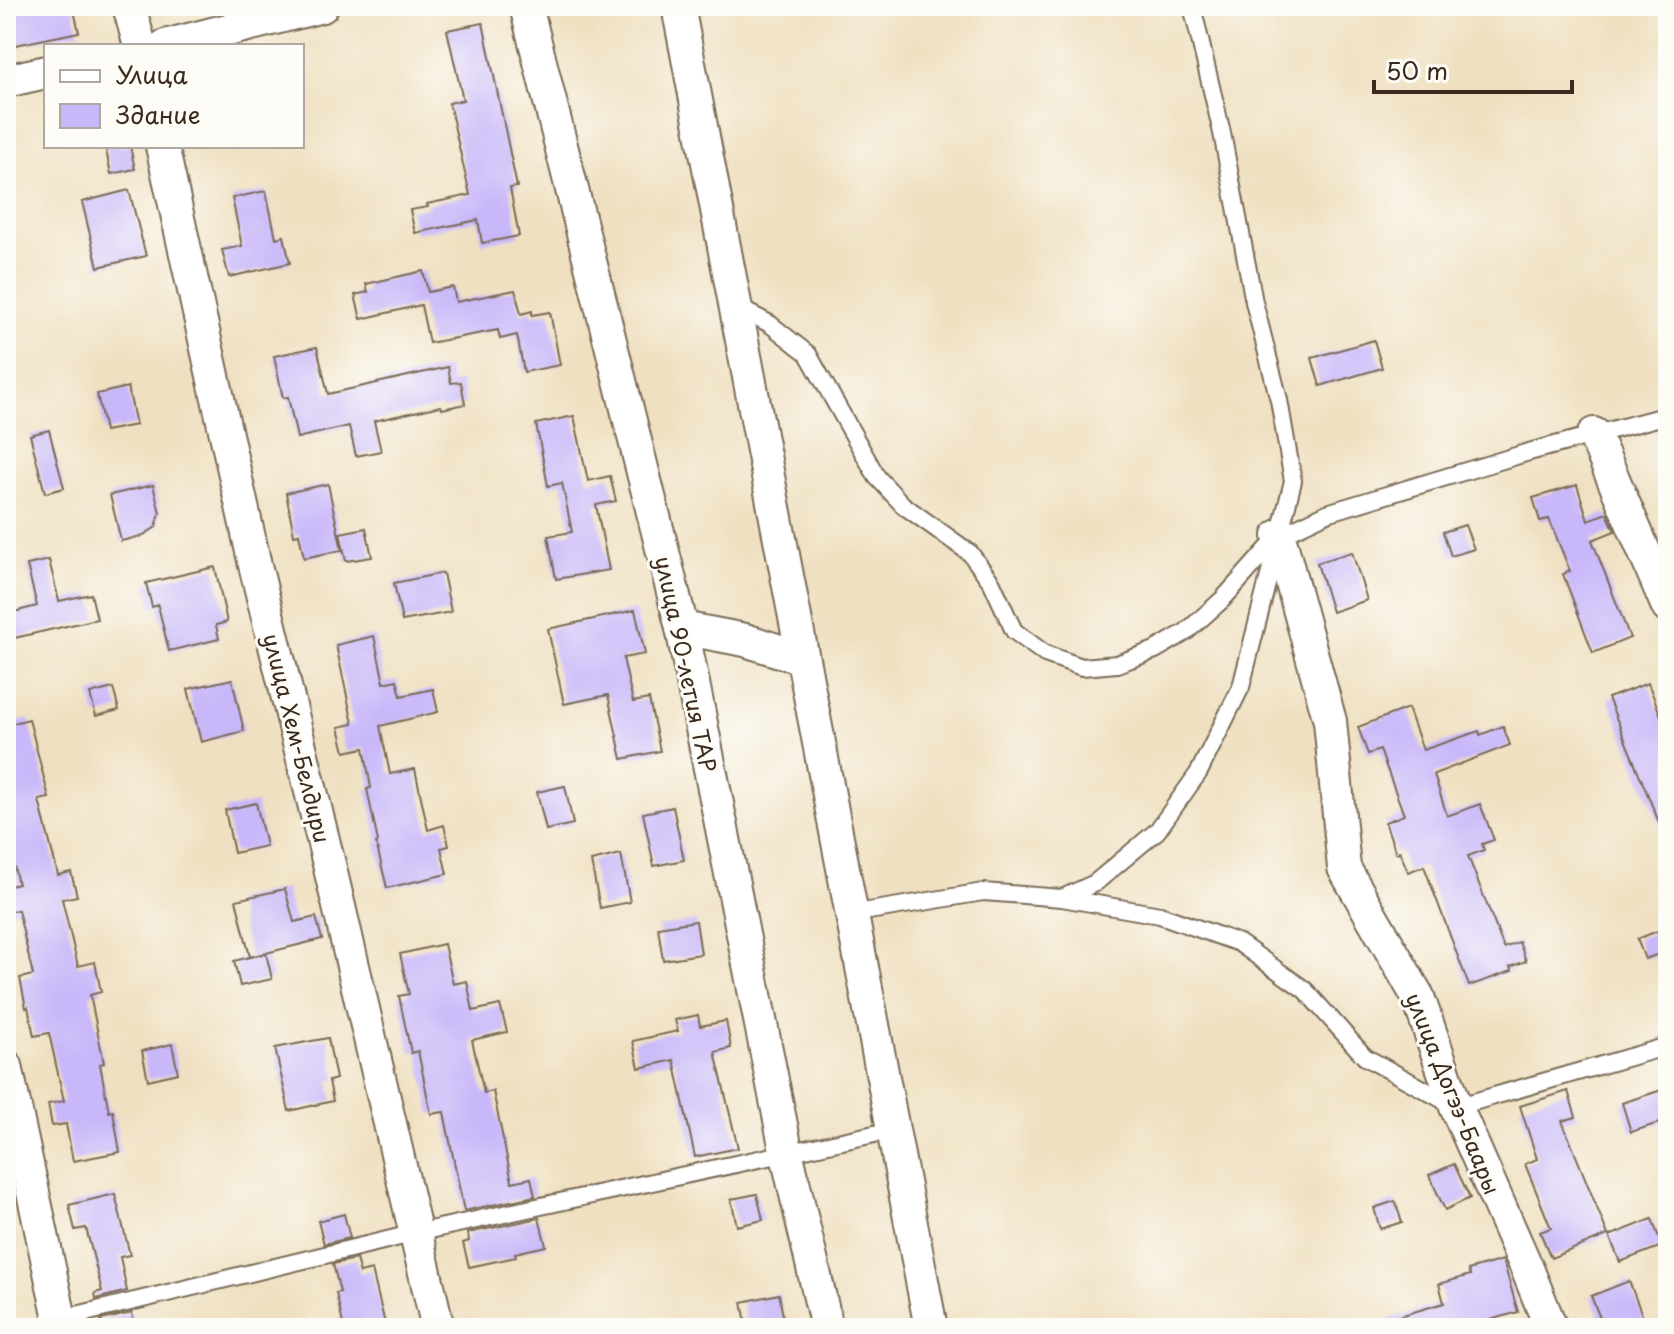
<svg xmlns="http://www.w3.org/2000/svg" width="1674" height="1334" font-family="'Playpen Sans',sans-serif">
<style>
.building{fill:#c8b7f9}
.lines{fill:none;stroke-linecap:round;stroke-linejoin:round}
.service-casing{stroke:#7a6a57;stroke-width:20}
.minor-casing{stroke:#7a6a57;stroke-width:36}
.service{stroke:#fff;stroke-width:16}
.minor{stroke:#fff;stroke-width:32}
.labels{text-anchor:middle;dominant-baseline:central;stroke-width:6;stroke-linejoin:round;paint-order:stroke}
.street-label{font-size:22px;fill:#3b2a1e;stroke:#fdfcf7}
</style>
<rect width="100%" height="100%" fill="#fdfcf7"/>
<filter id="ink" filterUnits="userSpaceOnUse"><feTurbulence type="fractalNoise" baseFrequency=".0125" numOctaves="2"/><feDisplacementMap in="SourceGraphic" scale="16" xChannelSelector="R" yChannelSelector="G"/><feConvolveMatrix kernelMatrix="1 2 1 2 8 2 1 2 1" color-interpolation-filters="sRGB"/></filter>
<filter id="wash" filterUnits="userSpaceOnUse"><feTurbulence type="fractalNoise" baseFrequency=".006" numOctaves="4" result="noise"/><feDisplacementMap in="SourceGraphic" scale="32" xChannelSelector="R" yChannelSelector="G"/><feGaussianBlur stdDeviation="1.8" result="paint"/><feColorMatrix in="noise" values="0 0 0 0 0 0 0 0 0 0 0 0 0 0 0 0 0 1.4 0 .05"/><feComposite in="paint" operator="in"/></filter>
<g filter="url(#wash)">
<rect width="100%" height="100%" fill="#efe0c1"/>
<g id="blocks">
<g class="building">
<path d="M6,6H73L79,32L6,47Z"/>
<path d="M483,23L517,187L510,188L519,236L482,243L478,220L415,233L410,210L428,207L427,204L470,195L449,103L463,100L447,30Z"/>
<path d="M105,146H130L135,169L111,174Z"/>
<path d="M129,190L146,256L98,267L82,202Z"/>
<path d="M266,191L276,238L284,236L290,263L229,277L222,250L242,246L232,198Z"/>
<path d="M423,271L428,292L453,287L456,302L515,290L521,314L532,311V315L550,312L560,365L524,372L517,335L500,339L498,330L429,343L421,305L361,319L355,295L368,292L366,284Z"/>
<path d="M1374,340L1382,368L1320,386L1312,358Z"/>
<path d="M317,347L328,394L448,367L451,383L461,382L465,404L442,409L441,406L374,421L381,451L356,456L349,426L297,438L288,397L283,398L274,356Z"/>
<path d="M128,387L136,425L105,431L97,394Z"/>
<path d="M574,416L588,481L610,476L616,501L596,505L609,570L556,579L548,536L572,532L562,483L548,486L536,424Z"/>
<path d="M49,430L64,488L45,493L30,435Z"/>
<path d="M328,484L342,550L304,558L299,534L294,535L286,493Z"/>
<path d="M153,485L160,513L156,527L142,536L121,541L110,495Z"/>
<path d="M1577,485L1588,520L1607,513L1615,531L1592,540L1630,638L1593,653L1563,574L1570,571L1549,519L1540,521L1533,498Z"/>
<path d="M1465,525L1474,549L1451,556L1443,532Z"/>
<path d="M366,528L372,557L346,561L340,533Z"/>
<path d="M1352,552L1367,600L1332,612L1317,563Z"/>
<path d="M49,560L59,601L91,594L97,619L6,640V614L37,606L27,565Z"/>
<path d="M215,567L227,622L216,625L219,639L169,651L158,605L152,607L146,583Z"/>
<path d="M443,573L451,612L402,621L394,583Z"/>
<path d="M635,610L645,654L623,658L633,702L649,699L660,751L622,759L608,695L564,704L548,629Z"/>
<path d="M374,636L384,683L397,680L401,696L433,689L438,712L380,726L390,774L415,769L428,830L444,825L449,846L441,848L447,874L387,888L376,843L378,842L367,789L371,788L364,748L345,752L339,727L353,724L336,645Z"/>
<path d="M232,679L244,731L201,742L188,689Z"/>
<path d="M1648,683L1668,734L1667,842L1608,698Z"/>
<path d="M113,688L119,710L96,716L90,694Z"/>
<path d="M1408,708L1423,750L1479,731L1480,735L1503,726L1510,745L1434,774L1447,816L1480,804L1494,840L1482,844L1484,850L1468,856L1504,948L1519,942L1526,961L1510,967L1512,971L1469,986L1424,866L1408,872L1400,852L1396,853L1385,822L1404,815L1380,750L1368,754L1358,727Z"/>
<path d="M29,719L49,798L39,800L58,875L71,872L77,896L62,899L78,966L95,962L101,992L90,995L104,1063L100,1064L109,1112L113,1111L120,1152L73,1161L66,1124L52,1126L48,1104L64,1101L49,1033L34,1036L28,1007L26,1008L20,978L33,975L18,910L6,912V887L18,884L6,832V725Z"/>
<path d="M565,786L573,824L546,830L537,792Z"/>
<path d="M256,803L266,846L234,853L225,810Z"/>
<path d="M673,807L684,860L654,866L643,813Z"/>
<path d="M621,854L630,902L600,908L591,861Z"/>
<path d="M285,889L294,922L316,917L322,939L250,957L236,900Z"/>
<path d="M696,921L701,954L663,960L658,927Z"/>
<path d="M1668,927V951L1645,959L1637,939Z"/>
<path d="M444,944L453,984L467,981L473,1011L500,1005L507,1032L472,1040L484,1093L493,1091L512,1182L531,1178L535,1196L464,1211L444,1112L431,1114L418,1051L411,1053L399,996L409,994L400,954Z"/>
<path d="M266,953L272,979L240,986L234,961Z"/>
<path d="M698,1015L700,1026L726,1021L731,1048L715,1052L738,1148L695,1157L674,1060L639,1068L633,1041L678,1031L675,1020Z"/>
<path d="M328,1038L336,1079L329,1081L333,1101L289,1111L275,1048Z"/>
<path d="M172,1044L178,1073L148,1080L142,1051Z"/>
<path d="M1668,1088V1120L1631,1132L1622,1103Z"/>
<path d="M1568,1091L1576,1117L1562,1121L1608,1235L1551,1258L1540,1232L1551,1228L1525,1164L1537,1159L1520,1106Z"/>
<path d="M1454,1164L1470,1198L1445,1210L1429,1175Z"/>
<path d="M115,1194L130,1255L120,1257L127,1291L96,1299L95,1293L102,1291L86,1228L75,1230L69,1205Z"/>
<path d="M757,1194L763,1220L737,1226L731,1199Z"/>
<path d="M1395,1201L1402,1222L1380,1229L1374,1208Z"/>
<path d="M344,1214L350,1238L324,1244L318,1221Z"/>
<path d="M539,1218L546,1246L515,1253L516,1257L469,1267L463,1243L469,1241L468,1233Z"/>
<path d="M1652,1219L1662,1246L1620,1262L1609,1236Z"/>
<path d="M356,1259L360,1273L372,1270L386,1328H344L336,1293L340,1292L333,1264Z"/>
<path d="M1503,1260L1518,1312L1463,1328H1380L1379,1322L1444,1303L1439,1284L1470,1275L1468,1270Z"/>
<path d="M1629,1281L1647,1328H1604L1591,1296Z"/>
<path d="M779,1294L785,1328H747L742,1302Z"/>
<path d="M132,1313L135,1328H103L101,1320Z"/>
</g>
</g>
</g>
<g filter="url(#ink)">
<use href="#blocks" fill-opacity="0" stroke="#7a6a57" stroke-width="2"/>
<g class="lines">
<g class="service-casing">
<g id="service">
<path d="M735,306L770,324L808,354L877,477L903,505L970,553L992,583L1014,631L1045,654L1082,667L1117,664L1155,650L1186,632L1223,599L1279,536L1327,513L1529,452L1668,415"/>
<path d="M1062,898L1095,883L1157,831L1199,772L1241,687L1293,481L1279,400L1254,302L1222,133L1192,6"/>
<path d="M851,914L983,892L1062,898L1160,915L1239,943L1305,990L1365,1057L1456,1107L1668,1046"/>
<path d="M60,1319L416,1233L893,1130"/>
</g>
</g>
<g class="minor-casing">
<g id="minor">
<path d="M129,6L140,46"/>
<path d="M526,6L682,628L787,1155L827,1328"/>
<path d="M678,6L931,1328"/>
<path d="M165,46L322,6"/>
<path d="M6,81L46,72"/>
<path d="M162,146L255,565L329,864L438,1328"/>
<path d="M1594,434L1668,607"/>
<path d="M1279,536L1330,721L1344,868L1418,997L1456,1107L1526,1266L1551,1328"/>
<path d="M682,628L745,640L802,658"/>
<path d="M6,1066L62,1328"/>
</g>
</g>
<use href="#service" class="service"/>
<use href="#minor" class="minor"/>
</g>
</g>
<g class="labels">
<g class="street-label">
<text transform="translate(687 664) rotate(78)">улица 90-летия ТАР</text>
<text transform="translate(298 738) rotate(76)">улица Хем-Белдири</text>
<text transform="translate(1454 1093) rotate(68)">улица Догээ-Баары</text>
</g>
</g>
<rect width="1674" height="1334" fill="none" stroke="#fdfcf7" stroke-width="32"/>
<rect x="44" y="44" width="260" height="104" fill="#fdfcf7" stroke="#afa8a0" stroke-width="2"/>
<rect x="60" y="70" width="40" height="12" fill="#ffffff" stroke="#afa8a0" stroke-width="2"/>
<text x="116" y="84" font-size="24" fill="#3b2a1e">Улица</text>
<rect x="60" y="104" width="40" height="24" fill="#c8b7f9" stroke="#afa8a0" stroke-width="2"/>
<text x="116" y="124" font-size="24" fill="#3b2a1e">Здание</text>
<path d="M1374 80v12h198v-12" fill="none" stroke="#3b2a1e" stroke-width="4"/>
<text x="1386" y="80" font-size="24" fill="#3b2a1e" stroke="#fdfcf7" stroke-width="6" paint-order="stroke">50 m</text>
</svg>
